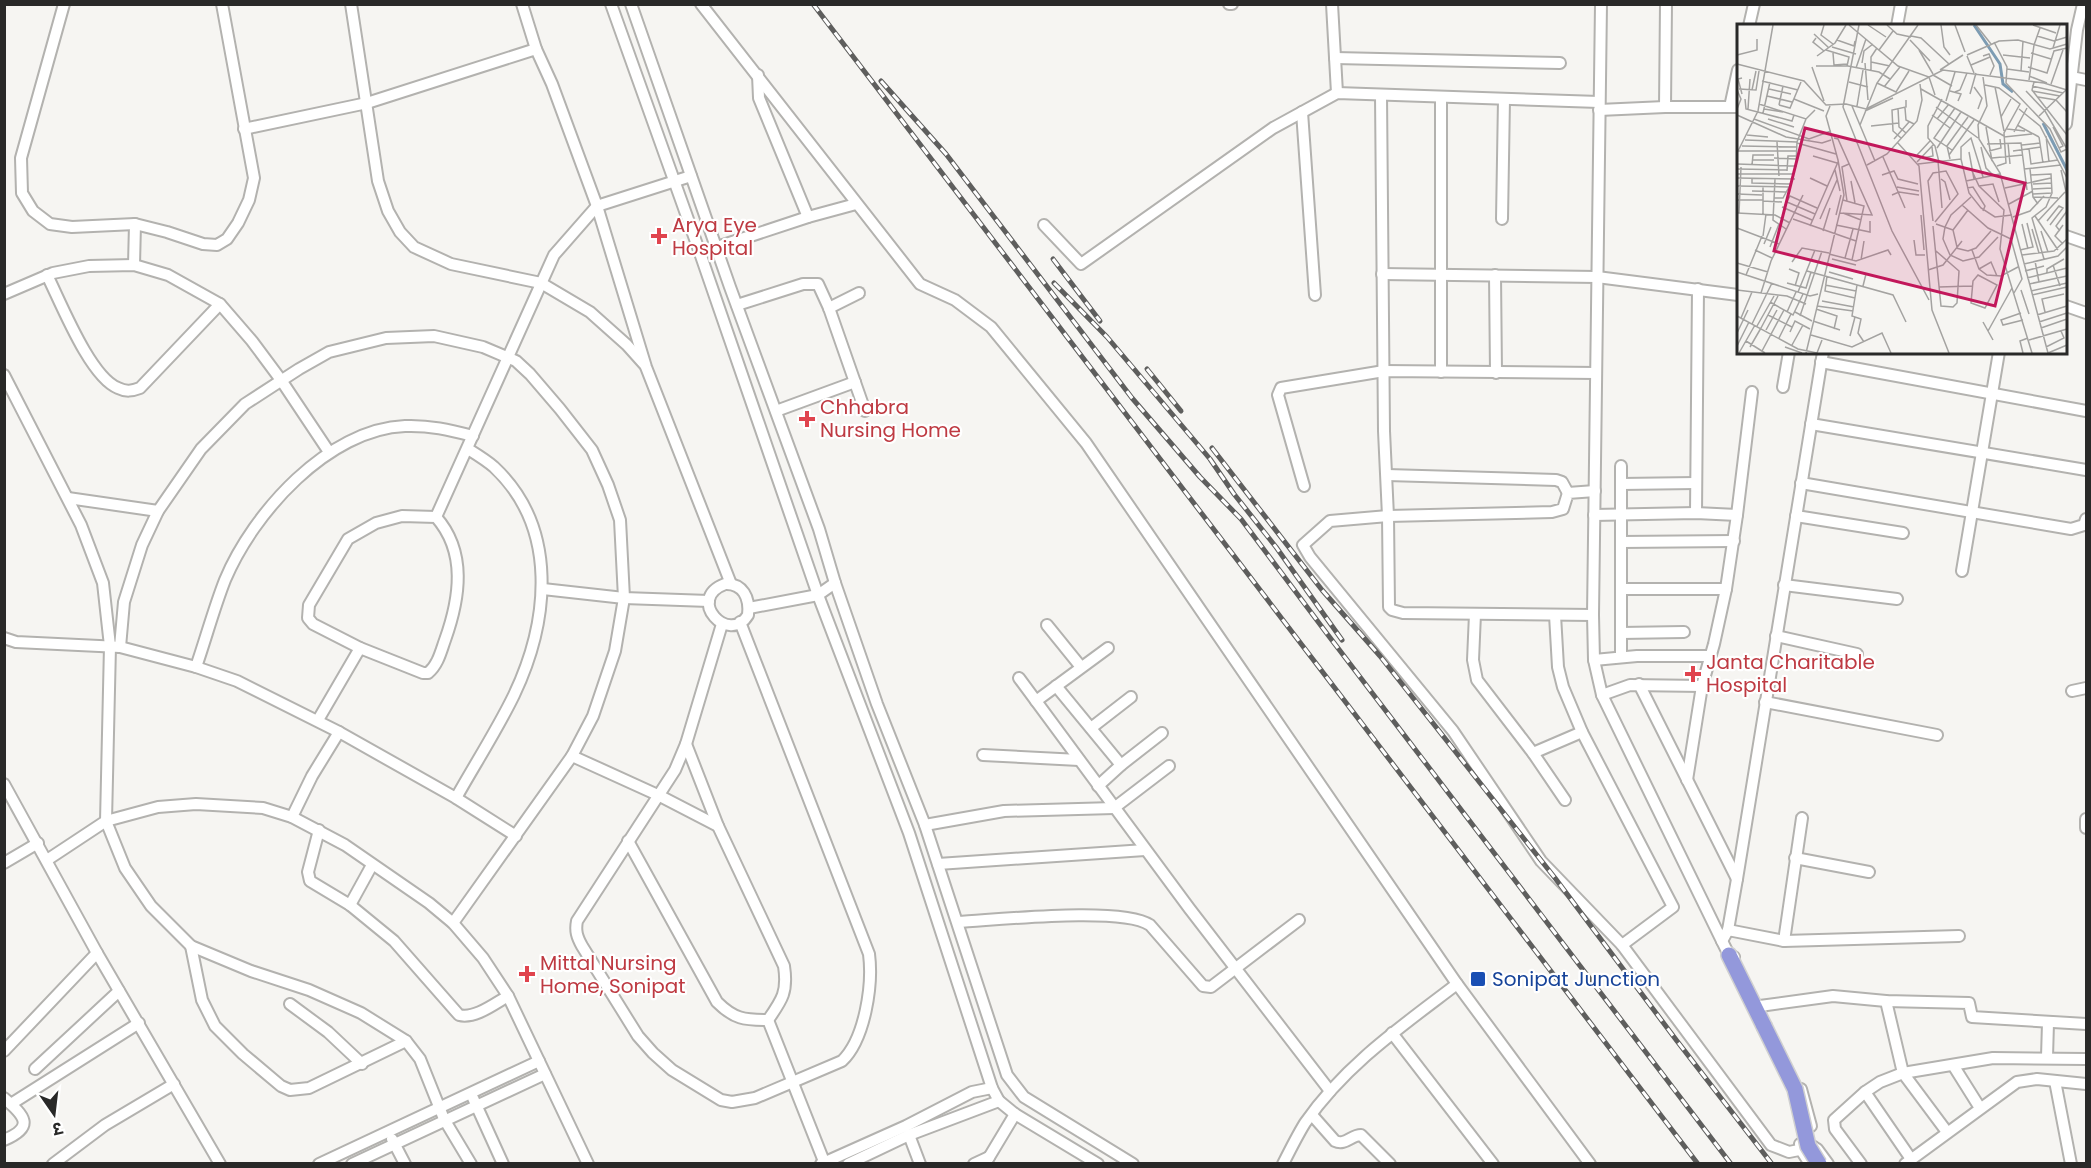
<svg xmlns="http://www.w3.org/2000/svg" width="2091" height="1168" font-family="Poppins,'Noto Sans Devanagari',sans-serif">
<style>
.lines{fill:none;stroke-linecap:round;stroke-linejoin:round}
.minor-casing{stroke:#b3b2af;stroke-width:14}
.highway-casing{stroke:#d0d0d0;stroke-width:18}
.minor{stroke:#fff;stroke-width:10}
.highway{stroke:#9398db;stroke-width:15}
.rail-casing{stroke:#5e5e5d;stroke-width:5}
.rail{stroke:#fff;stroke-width:3;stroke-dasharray:9;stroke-linecap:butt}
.highway-bridge-casing{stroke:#d0d0d0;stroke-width:18;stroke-linecap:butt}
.highway-bridge{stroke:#9398db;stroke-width:15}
.health-dot{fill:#e0444e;stroke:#fff;stroke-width:2}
.transit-dot{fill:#1a4fb4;stroke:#fff;stroke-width:2}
.labels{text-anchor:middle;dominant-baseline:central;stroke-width:4.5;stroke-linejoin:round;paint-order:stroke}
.health-label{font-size:20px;fill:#be3a42;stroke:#fff;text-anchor:start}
.transit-label{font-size:20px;fill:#164399;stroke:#fff;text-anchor:start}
.inset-river{fill:none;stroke:#7d9cb3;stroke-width:3}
.inset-road{fill:none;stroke:#a4a3a1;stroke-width:1.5}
.view{fill:#c2185b;fill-opacity:0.15;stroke:#c2185b;stroke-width:3}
.inset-edge{fill:none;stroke:#292928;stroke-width:3}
</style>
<rect width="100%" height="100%" fill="#f6f5f2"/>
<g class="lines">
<g class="minor-casing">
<g id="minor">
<path d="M64,4L21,158L22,193L33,211L50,224L72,227L135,224L167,232L203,244L217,245L227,239L238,223L249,200L254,178L222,4"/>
<path d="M351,4L378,181L388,211L400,232L414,247L451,264L541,283L590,312L627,345L644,364"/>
<path d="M522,4L536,49L552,84L597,206L646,367L731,584"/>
<path d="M611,4L700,253L818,595L909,833L992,1088L999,1101L1015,1114L1098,1164"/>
<path d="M631,4L730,287L819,529L835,583L877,704L925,825L1007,1075L1024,1097L1133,1164"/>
<path d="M701,4L920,284L955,300L991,327L1086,443L1457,984L1590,1164"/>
<path d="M1229,4H1232"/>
<path d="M1332,4L1337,93"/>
<path d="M1601,4L1593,615L1594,660L1602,695L1722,941L1729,955L1734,957"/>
<path d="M1749,26L1754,4"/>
<path d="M1897,26L1901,4"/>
<path d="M1335,58L1560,63"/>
<path d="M758,75L759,98L808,217"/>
<path d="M2071,77L2086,80"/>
<path d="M1381,95L1384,431L1388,516L1389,607L1392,610L1403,613L1593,615"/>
<path d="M1441,97V372"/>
<path d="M1665,107L1666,4"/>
<path d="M1730,107L1738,70"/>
<path d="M1599,110L1665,107H1738"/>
<path d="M1302,112L1315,295"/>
<path d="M2066,124L2077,30L2083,4"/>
<path d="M244,129L367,103L536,49"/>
<path d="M1502,219L1504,99"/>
<path d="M1044,225L1081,264L1273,128L1337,93L1599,102"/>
<path d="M2066,236L2086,243"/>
<path d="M717,247L808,217L856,204"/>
<path d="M134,265L135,224"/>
<path d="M1382,274L1597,277L1738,295"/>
<path d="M47,275C61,303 90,377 118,388C126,392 132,391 140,388L220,304"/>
<path d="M1495,275L1496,373"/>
<path d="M4,294L53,273L89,266L134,265L168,275L220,304L252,341L281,380L329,452"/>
<path d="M737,305L803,284H818L829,308L865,411"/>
<path d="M2066,306L2086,313"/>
<path d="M829,308L859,293"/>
<path d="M1821,362L2086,411"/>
<path d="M4,375L81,525L103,583L110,646L106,821L125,868L151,906L191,946L251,971L309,990L361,1013L406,1041L420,1059L444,1119L471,1164"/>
<path d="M1783,387L1789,352"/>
<path d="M776,411L855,382"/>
<path d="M1811,424L2086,470"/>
<path d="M1387,475L1556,480L1562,482L1568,493"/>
<path d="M1801,483L2071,529L2084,525L2086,519"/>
<path d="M1621,484L1696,483"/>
<path d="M1304,486L1278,395L1281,388L1384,371L1596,373"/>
<path d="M1595,491L1568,493L1563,509L1552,512L1388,516L1330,521L1303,545L1310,557L1453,731L1541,861L1622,945L1771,1145L1789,1152L1814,1147"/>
<path d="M68,498L158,511"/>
<path d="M1696,513L1698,289"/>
<path d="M1594,515L1696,513L1737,515"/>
<path d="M402,516L436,517C467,552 460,598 445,640C441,651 438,665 428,673H423L360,648L313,624L308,618L309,605L348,539L376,523Z"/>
<path d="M1796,516L1903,533"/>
<path d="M436,517L554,255L597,206L691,176"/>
<path d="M1621,542L1734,541"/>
<path d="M1962,571L1999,352"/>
<path d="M725,584C743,583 750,598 748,615C729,646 685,599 725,584Z"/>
<path d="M1784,585L1897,599"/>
<path d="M543,589L624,598L709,601"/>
<path d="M1621,589H1726"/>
<path d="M749,608L818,595L835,583"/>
<path d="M1475,614L1473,660L1477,680L1533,753L1565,800"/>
<path d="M1555,615L1558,667L1563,687L1582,732L1673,907L1622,945"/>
<path d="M722,624L686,744L675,770L577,921C575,931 577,937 582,946L638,1036L653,1053L672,1070L721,1100L732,1102L755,1098L842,1061C865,1039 873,985 869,954L740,622"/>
<path d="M1047,625L1081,667"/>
<path d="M1621,633L1684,632"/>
<path d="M1776,636L1857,654"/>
<path d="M4,638L16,642L120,647L196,667L237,681L339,732L456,798L516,836"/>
<path d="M120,647L124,602L142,545L158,511L201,449L245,404L299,369L329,352L386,338L434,336L483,347L516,361L530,374L560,409L592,450L608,485L620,520L624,598L615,651L593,716L572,756L453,923"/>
<path d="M1621,657V466"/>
<path d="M1594,660L1637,656H1709"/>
<path d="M196,667C206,638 214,608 225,580C253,513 328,429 405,426C429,425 450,430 473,436"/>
<path d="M1019,678L1189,908L1330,1091"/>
<path d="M1639,684L1737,879"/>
<path d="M1056,686L1121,765"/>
<path d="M2072,691L2086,688"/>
<path d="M1602,695L1630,685L1702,686"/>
<path d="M1036,701L1108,648"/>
<path d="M1765,702L1937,735"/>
<path d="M318,720L360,648"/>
<path d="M1091,728L1131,697"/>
<path d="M686,744L718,826L784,966C788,992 782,1000 768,1020"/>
<path d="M1533,753L1582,732"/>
<path d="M983,755L1079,760"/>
<path d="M572,756L660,796L718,826"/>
<path d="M1687,780L1702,686L1714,644L1726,589L1737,515L1752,392"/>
<path d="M4,784L97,953L220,1164"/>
<path d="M1098,786L1121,765L1162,733"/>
<path d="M456,798C475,764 497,730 514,695C549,621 559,528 494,467C486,460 476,454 468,449"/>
<path d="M292,817L312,776L339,732"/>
<path d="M2086,819V828"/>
<path d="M925,825L1004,811L1114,808L1169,766"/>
<path d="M319,830L308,872L310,881L350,905L394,941L459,1015C475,1019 494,1004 508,996"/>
<path d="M628,841L717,1002C734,1019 744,1020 768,1020"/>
<path d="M1795,858L1869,872"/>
<path d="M47,860L106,821L158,807L196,804L263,808L292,817L345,845L429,903L453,923L483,958L508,996L588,1164"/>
<path d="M4,863L38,843"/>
<path d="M938,864L1145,850"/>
<path d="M350,905L372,865"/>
<path d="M958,922C997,920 1122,906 1150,925L1203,986L1211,987L1299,920"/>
<path d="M1728,930L1784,941L1959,936"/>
<path d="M1722,941L1728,930L1737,879L1823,352"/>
<path d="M1784,941L1802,818"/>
<path d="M191,946L202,1000L215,1026L243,1054L281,1086L290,1090L309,1088L406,1041"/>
<path d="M1886,1001L1903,1073L1947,1132"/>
<path d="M290,1004L328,1032L362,1064"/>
<path d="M1760,1006L1833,996L1886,1001L1969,1003L1972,1017L2086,1024"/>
<path d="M768,1020L825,1164"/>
<path d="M1392,1033L1493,1164"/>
<path d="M4,1051L97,953"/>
<path d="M2047,1057L2048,1023"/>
<path d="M1953,1065L1980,1108"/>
<path d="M35,1069L119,991"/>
<path d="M2055,1081L2071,1164"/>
<path d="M1801,1089L1811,1126"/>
<path d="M1865,1092L1911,1159"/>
<path d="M4,1098C25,1116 35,1127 4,1140"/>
<path d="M473,1098L503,1164"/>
<path d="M11,1104L139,1023"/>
<path d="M1312,1115L1335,1141C1345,1146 1351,1135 1361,1135L1390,1164"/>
<path d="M909,1135L920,1164"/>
<path d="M392,1139L405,1164"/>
<path d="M1800,1144L1801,1150L1810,1164"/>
<path d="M1817,1149L1828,1164"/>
<path d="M53,1164L105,1125L174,1084"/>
<path d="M319,1164L539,1061"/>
<path d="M352,1164L545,1074"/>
<path d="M821,1164L906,1126L972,1092L992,1088"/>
<path d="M848,1164L909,1135L999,1101"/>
<path d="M974,1164L989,1157"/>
<path d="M985,1164L1015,1114"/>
<path d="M1283,1164C1290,1150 1297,1136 1305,1123C1345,1065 1402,1026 1457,984"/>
<path d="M1861,1164L1835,1129L1834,1120L1865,1092L1880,1082L1903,1073L1993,1058L2086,1059"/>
<path d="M1905,1164L2017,1082L2037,1079L2086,1084"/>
</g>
</g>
<g class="highway-casing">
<path id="highway" d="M1729,955L1764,1026"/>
</g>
<use href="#minor" class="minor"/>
<use href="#highway" class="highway"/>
<g class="rail-casing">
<g id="rail">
<path d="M813,4L1698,1164"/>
<path d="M881,81L946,154L1132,398L1200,477L1241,519L1328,635L1731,1164"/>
<path d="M1053,259L1100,321"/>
<path d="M1054,283L1107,337L1210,459L1234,494L1276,547L1342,640"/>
<path d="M1147,369L1181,411"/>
<path d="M1212,448L1322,590L1380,656L1555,878L1677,1041L1772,1164"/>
</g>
</g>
<use href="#rail" class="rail"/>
<g class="highway-bridge-casing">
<path id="highway-bridge" d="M1764,1026L1795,1089L1808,1146L1819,1164"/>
</g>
<use href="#highway-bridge" class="highway-bridge"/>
</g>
<g class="health-dot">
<path d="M656 227h6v6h6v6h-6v6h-6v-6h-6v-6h6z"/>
<path d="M804 410h6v6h6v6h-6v6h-6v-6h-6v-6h6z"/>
<path d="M1690 665h6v6h6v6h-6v6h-6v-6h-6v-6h6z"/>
<path d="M524 965h6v6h6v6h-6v6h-6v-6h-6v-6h6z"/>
</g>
<rect class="transit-dot" x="1470" y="971" width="16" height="16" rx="3"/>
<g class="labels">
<g class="health-label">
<text x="672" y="225">Arya Eye<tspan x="672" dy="23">Hospital</tspan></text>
<text x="820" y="407">Chhabra<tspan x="820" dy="23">Nursing Home</tspan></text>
<text x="1706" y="662">Janta Charitable<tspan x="1706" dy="23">Hospital</tspan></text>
<text x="540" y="963">Mittal Nursing<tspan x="540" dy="23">Home, Sonipat</tspan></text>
</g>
<g class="transit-label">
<text x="1492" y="979">Sonipat Junction</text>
</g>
</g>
<g transform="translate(1737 24)">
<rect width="330" height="330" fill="#f6f5f2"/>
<path class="inset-river" d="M237,1L263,40L266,60L276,68M306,99L330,146"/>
<path class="inset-road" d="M87,1L84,11L96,20M112,1L161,42L192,53L198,71M122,1L106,83L155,207L192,276M131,1L149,13M150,1L160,10L174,13M204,1L207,23L213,31M218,1L228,28M239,1L254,20M296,1L319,9M77,10L92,24M174,12L184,14L212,40M300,12L317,17L330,13M79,14L76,18L87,27M100,16L117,22L118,17M173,16L193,37M257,18L270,43L269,59L313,105L324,128L330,125M297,21L303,4M95,23L119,30M316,24L323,1M89,26L112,33L110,42M142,26L156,7M182,26L196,50M96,29L97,41L110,40M294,29L314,35M0,31L20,26V15M230,31L262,17L281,16L313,25L330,20M266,31L293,34M80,32L98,19L109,1M230,32L237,49M246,32L252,30L257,42L253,51M134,38L153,42M125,39L127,27L136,20M128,39L131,76M0,40L67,57L89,81L109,80L129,85L206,46L307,59L330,66M234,41L253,33M79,42H111L142,48L153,55M75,43L87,77M291,43L310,49L317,27L330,24M119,44L129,15M270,45L292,48M203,46L226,31M134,47V33L140,24M284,47L286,17M196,51L215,62M292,52L310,59M246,53L250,82L241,101L242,115L263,149L311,329M292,56L297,21M25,57L61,66M112,58L131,63M297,58L295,66L330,111M140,59L159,68L172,47M314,60L326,26M248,61L262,64L283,80L267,109L269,139L260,142M295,62L326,69M147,63L163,43M237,63L245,74L241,85M258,63L267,107M2,65L19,66L22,47M32,65L54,70M184,65L267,112M0,66L4,75L0,85M15,66L19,47M213,67L224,70L221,77M289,67L308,87L330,125M295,67L323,72M218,68L223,66L230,49M5,70L1,55L5,54M233,70L239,49M30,72L55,78M301,73L319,76L330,88M8,75L9,85L55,97L57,91M57,75L87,87M209,77L218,48M22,80L69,95L78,86M42,81L53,84L64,58M42,81L46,62M93,82L89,92L101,136M115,82L138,137M120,82L126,46M199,83L241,114M161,84L162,103L169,109M168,84L169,96L177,100M11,85L13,55M27,85L46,88M282,85L303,102L330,154M128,87L156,74M26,89L33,58M0,91L49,113L85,119L94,116M195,91L213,104M302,92L329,66M264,93L274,75M17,95L72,115L94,107M31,95L57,103M200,95L212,80M123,101L140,59L181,1M280,101L302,113M134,102L162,99M249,103L255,137M316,103L326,122L322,124M270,105L288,107M277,108L290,84M10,111L31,113M309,112L312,138M267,113L295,110M302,113L306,139M97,114L101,115L135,191L103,189M164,114L156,107L155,86L169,83V76M157,115L172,98M8,116L60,118M40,118L42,152M160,118L182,142L195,286L212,329M60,119L99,130M271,119L273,140M250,120L284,119L290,166M285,121L303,119M5,122L60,123M244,123L249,144L256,151M200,124L224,88M292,125L294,140L321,136M215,126L197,114L218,84M1,127H60M252,127L264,124L263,115M276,127L304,123M232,128L237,155M0,129L21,87L36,1M180,131L193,117M212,131L237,96M76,132L100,139M146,133L168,184M37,134L59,135M186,134L196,132L195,123M255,134L286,131M213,135L210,122L231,93M224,135V123L234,114L246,153M15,136H37M201,137L205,184M180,138L197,120M202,138L198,122L191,114V102L205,75M0,140L59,142L60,118L69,95M181,140L224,135L232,169L244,184L258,193L275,191M15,141L16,131H37M130,141L150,130L180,97L185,76L183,60M0,145L50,146M287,145L324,141M293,145L296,173L301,180M98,146L103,167M324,146L330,172M50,147L51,132H60M235,147L242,162L267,186L263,225L295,329M0,150H56M145,151L157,147L161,155L181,160M294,151L314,150L315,169L296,170M0,154L58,155M73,154L90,162M15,155V159L53,160M38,155L36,196L49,205M204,155L208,158L213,176M114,157L118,179M229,157L263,150M296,160L315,159M0,162L52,163M242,162L256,160L262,178M160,163L182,167M230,164L236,163L248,182L246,187M268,164L314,154M296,165L315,164M15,167L49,168M0,170L25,171M155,171L162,168L182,171M234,173L214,191L208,203L206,215L213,231L226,237L242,233L261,213M296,173L321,174M37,174H46L52,163M0,176H26M106,176L127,182L115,236M26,177L45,178M110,177L105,143L112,140M50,178L78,190M272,180L296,167M225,181L251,204L274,215L285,255L277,269M45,183L75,196M47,183L53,172L80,184M0,189L38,191L53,199M2,189L4,143M106,189L124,196M26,190V162M99,191L104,171M184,191L187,226M298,192L321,226M276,193L293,187L307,172M56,195L119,217M83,195L100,156M196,197L191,157L196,149L209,147L221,170L198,198M301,197L328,168M310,197L322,182L326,184L313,201M199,200L216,206M285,200L291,225M99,201L133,208V197M73,202L101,138M196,202L204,282L216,283L220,279L222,247L199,227M0,204L42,220M295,205L302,229M86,207L93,184M304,207L311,228M323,207L319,202L330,187M26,212L29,190M177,216L179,231H188M27,220L34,203M326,220L318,212L326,201M33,223L42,200M220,223L216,206L231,186M219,224L231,227L239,224L254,207M18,226L35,234M235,226L242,245L250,251L264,252L281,243M283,226L296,223L290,199M92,230L119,237L151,226L154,231M285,231L317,227L330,215M108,234L116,205M95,235L119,241M307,235L295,194L309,183L315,169M124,236L127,217M298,237L302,258M55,238L65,224L92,229M0,239L31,248M89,240L129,250L126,262M287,240L321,232L330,223M316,241L323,262M52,245L62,249L58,262M242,245L254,238L260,252M191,246L206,241L225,217M70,247L156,271L169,298M288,247L307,242M0,248L73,272L81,270M92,248L116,255M310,249V245L327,235M9,251L25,212M241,251L260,261L248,284L234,279L236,257ZM90,252L88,267L118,274M290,254L330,244M50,259L69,264L74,248M292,260L330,252M88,261L119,267M120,261L115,292L124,295L121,309L127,318M202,263L235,262M0,266L50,272L69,280M284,266L292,290M294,267L330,259M61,268L78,226M24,269L34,237L66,171M295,271L330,263M85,277L117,283M33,278L56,291L66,270M80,282L116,287M79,285L100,292L97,305M50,288L59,268M58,288L75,297M308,288L305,275L327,270M284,289L264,296L266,301L286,296M31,291L55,303M300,291L330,282M0,292L61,325L80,329L85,316M63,292L85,227M4,294L15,268M76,297L103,306M246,298L256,316M302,298L330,289M15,300L35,259M20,302L37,272M24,304L41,272M304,304L330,295M29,306L40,286M251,307L275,264M53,308L58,297L73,305M0,309L11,286M74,311L115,323L145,309L154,329M113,312L118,293M42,314L54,290M292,316L330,305M9,317L28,329M55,321L66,301M0,322L12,298M13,323L24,304M48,323L65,329M309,323L327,314L324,307M25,327L47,286M2,329L18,301M69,329L107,171L101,136M286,329L283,317L291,314M311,329L330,321"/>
<path class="view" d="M68,104L288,159L258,282L37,227Z"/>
<rect width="330" height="330" class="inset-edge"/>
</g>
<rect width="2091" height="1168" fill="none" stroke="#292928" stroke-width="12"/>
<g transform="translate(54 1114) rotate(166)" stroke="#ffffff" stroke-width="4.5" paint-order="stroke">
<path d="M0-4.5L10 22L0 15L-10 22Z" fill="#292928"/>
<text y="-9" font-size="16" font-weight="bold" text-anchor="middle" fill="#292928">उ</text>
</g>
</svg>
